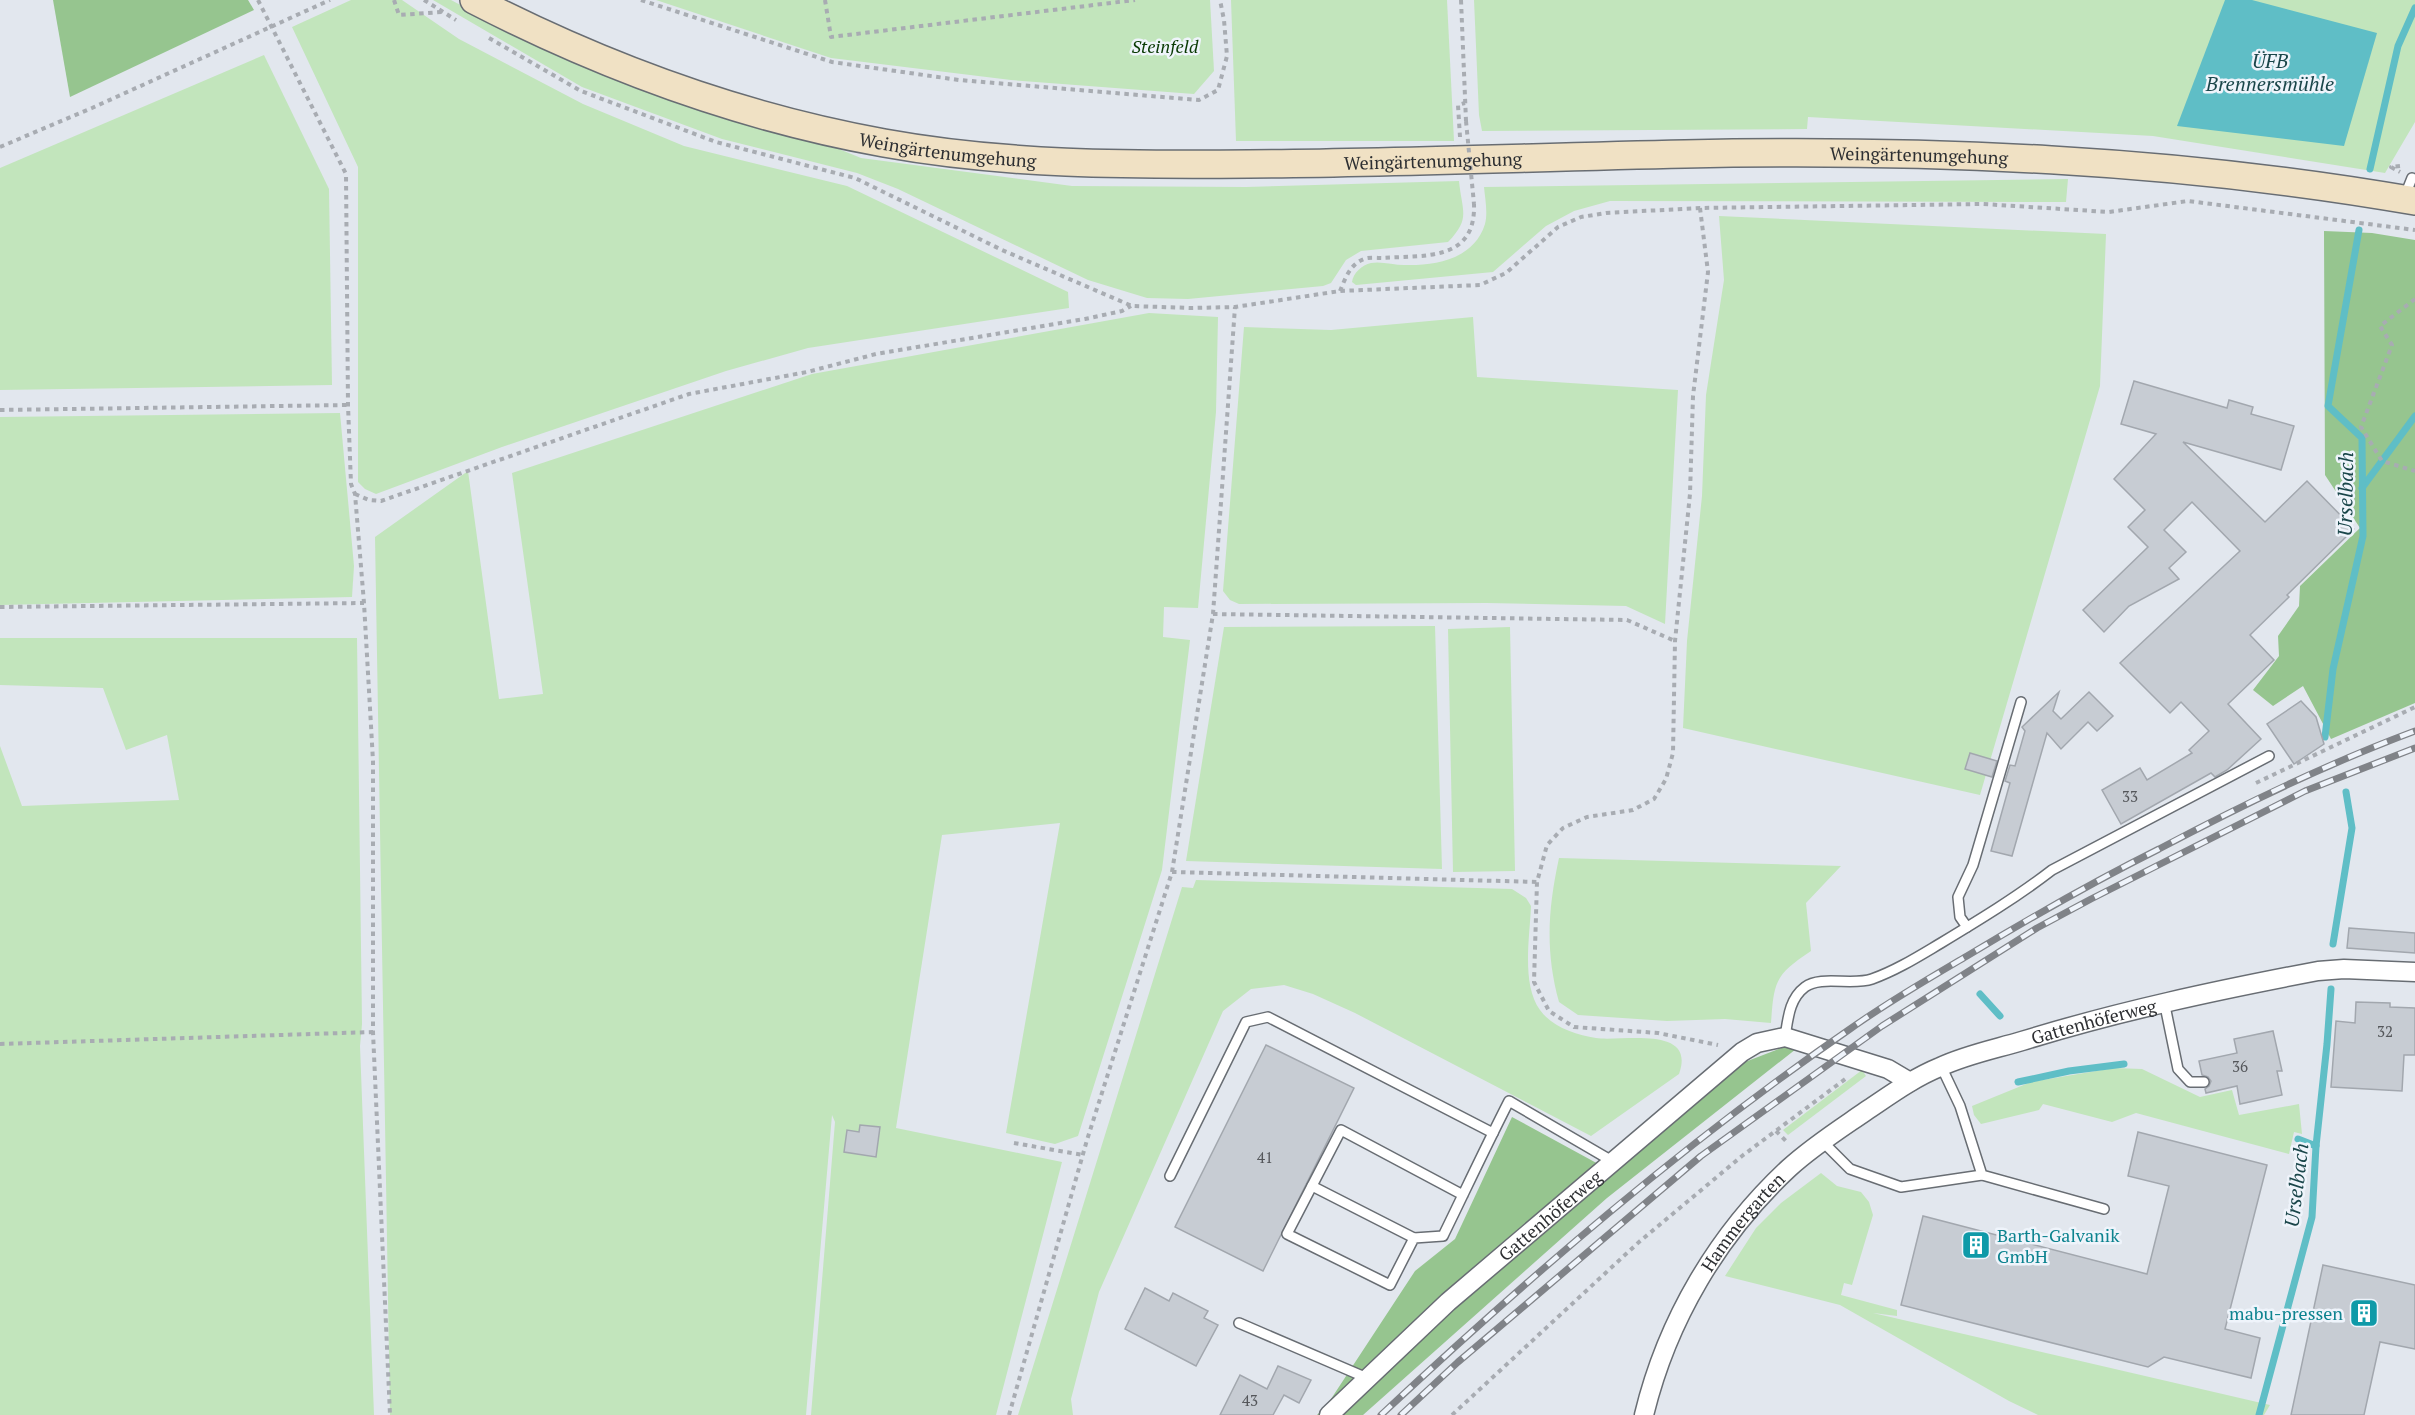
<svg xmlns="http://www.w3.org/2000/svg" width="2415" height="1415" font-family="'PT Serif',serif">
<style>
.green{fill:#c2e5bc}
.forest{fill:#96c58f}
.water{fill:#5fbec6}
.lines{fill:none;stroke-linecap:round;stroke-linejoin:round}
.stream{stroke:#5fbec6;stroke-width:7}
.building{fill:#c7ccd3;stroke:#a2a7ae;stroke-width:1.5}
.service-casing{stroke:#686d73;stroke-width:12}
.minor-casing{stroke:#686d73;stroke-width:21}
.secondary-casing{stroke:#686d73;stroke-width:30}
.path{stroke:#a8acb2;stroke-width:4;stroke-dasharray:4.5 4.5;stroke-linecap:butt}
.service{stroke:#fff;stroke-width:9}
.minor{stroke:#fff;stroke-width:18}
.secondary{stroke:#f0e1c4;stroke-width:27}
.rail-casing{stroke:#808388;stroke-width:7}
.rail{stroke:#eff4fb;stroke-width:4.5;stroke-dasharray:14;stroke-linecap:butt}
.path-bridge{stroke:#a8acb2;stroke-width:4;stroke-dasharray:4.5 4.5;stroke-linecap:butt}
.labels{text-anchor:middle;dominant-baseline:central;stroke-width:5;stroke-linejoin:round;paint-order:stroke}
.number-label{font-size:15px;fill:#54565a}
.park-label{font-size:18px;font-style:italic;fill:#093a03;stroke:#eff4fb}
.street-label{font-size:18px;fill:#2d2f32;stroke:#eff4fb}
.culture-label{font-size:18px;fill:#0d838f;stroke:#eff4fb;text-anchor:start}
.water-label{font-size:20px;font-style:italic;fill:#1a464a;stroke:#eff4fb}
</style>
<rect width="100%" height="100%" fill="#e2e7ee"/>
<g class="green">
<path d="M351,0H402L459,39L583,104L684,146L847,186L1068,292L1069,308L808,348L726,371L502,447L376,494L365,489L358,482V167L292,27Z"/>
<path d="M433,0H451L540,47L612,76L829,145L861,158L1072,186L1246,187L1459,181C1462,212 1471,218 1448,242L1361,251L1346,260L1331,283L1323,286L1188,299L1147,298L1088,280L898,189L857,173L722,139L582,87Z"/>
<path d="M656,0H1210L1214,71L1194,94L1011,80L831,58Z"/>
<path d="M1231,0H1447L1454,141H1236Z"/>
<path d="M1474,0H2415V122L2385,173L2153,136L1808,117L1807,129L1482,131L1479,115Z"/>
<path d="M264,55L329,189L332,385L0,390V168Z"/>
<path d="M2068,179L2066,202L1610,201L1574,211L1546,226L1493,272L1356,285L1352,282C1353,273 1362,265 1371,263C1381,261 1394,265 1404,265C1436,266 1474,259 1485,224C1488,213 1485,198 1484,187Z"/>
<path d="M1719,216L2106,234L2100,386L1980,795L1683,728L1687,641L1702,496L1706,395L1724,280Z"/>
<path d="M1149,313L1218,317L1216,412L1198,608L1164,607L1163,637L1190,640L1162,870L1078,1136L1055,1144L1006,1133L1060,823L942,835L896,1128L1062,1162L996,1415H811L835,1122L832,1115L806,1415H390L375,537L468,471L499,699L543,694L512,473L812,374Z"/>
<path d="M1473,317L1477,377L1678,390L1665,624L1626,606L1487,603L1239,604L1230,600L1223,591L1244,327L1331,330Z"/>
<path d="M340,413L354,566L352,597L0,605V417Z"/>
<path d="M1435,626L1442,869L1186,861L1224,627Z"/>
<path d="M1510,627L1515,871L1453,872L1448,629Z"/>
<path d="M0,638H357L362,1024L360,1046L374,1415H0V746L22,806L179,800L167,735L126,750L103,688L0,685Z"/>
<path d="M1559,858L1841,866L1806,903L1811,951C1775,975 1774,981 1771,1023L1725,1019L1667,1021L1578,1015L1559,1002C1545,951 1548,909 1559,858Z"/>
<path d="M1196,880L1512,889L1526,898L1531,906C1530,936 1521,984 1540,1010C1552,1027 1576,1035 1596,1038C1620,1042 1697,1024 1679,1074L1591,1136L1355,1013L1313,994L1284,985L1251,989L1223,1011L1099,1292L1071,1399L1073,1415H1018L1182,887L1193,888Z"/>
<path d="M2114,1068L2142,1069L2200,1097L2232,1090L2239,1115L2299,1104L2302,1134L2294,1132L2289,1154L2136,1113L2112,1122L2043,1104L2039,1110L1981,1124L1974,1115L1972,1106L2031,1082Z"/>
<path d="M1862,1070L1866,1076L1788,1135L1783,1130Z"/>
<path d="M1821,1173L1837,1186L1861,1192L1869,1202L1873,1215L1852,1285L1844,1283L1841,1295L1897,1310V1316L1873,1313L2270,1405L2264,1415H2038L2009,1401L1840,1305L1725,1276L1756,1228L1781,1203Z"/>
</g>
<g class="forest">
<path d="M53,0H248L254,10L70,97Z"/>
<path d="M2324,231L2372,233L2415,240V703L2331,739L2303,686L2273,706L2253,690L2279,656L2278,636L2299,606L2300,586L2360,528L2325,475Z"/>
<path d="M1784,1047L1796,1049L1607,1198L1363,1415H1317L1329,1402L1415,1271L1455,1239L1512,1117L1613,1172L1732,1067Z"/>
</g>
<path class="water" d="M2225,0H2252L2377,33L2344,146L2177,126Z"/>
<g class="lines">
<g class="stream">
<path d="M2370,169L2398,46L2415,8"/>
<path d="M2362,488L2415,416"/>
<path d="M2325,737L2333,669L2363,536L2362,438L2328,406L2359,230"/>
<path d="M2333,944L2352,828L2346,792"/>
<path d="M1980,994L2000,1016"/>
<path d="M2018,1082L2069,1071L2124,1064"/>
<path d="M2298,1139L2316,1146"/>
<path d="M2259,1415L2312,1217L2316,1146L2327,1044L2331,989"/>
</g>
</g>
<g class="building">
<path d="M2134,381L2227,408L2229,400L2253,407L2251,414L2294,426L2281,470L2183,442L2265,522L2307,481L2354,529L2287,595L2289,597L2250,635L2274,660L2228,704L2261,739L2227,770L2215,777L2211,773L2121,824L2102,790L2140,768L2147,780L2192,753L2189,750L2209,731L2181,702L2170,713L2120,663L2240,551L2192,502L2164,530L2186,552L2169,568L2179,579L2129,606L2104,632L2083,610L2148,547L2128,527L2145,510L2114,479L2156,434L2121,424Z"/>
<path d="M2059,692L2053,711L2061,719L2089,692L2113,716L2097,731L2088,722L2061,749L2047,733L2012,856L1991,851L2010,783L2005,781L2010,765L2015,766L2025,731L2022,727Z"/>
<path d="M2301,701L2316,717L2324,744L2294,764L2267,724Z"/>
<path d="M1970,753L1997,761L1992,777L1965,769Z"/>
<path d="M2349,928L2415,933V953L2347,948Z"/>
<path d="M2356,1002L2390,1003V1007L2415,1008V1055H2404L2402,1091L2331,1087L2336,1021L2355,1023Z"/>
<path d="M2273,1031L2282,1071H2277L2282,1095L2240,1104L2237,1086L2206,1093L2205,1089L2209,1086L2211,1081L2208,1077L2202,1075L2199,1061L2237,1053L2234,1039Z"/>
<path d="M1266,1045L1354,1088L1263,1271L1175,1227Z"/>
<path d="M860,1125L880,1127L876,1157L844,1152L847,1130L859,1132Z"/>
<path d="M2138,1132L2267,1165L2225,1329L2260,1338L2251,1378L2164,1357L2148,1367L1901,1305L1923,1216L2147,1274L2169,1186L2128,1176Z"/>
<path d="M2323,1265L2415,1285V1349L2380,1342L2364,1415H2291Z"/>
<path d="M1145,1288L1169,1301L1173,1293L1208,1311L1204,1318L1218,1325L1196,1366L1125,1329Z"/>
<path d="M1278,1366L1311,1380L1299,1403L1284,1395L1273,1415H1220L1240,1375L1267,1389Z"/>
</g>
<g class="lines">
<g class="service-casing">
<g id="service">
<path d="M2404,198L2412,178"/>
<path d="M1967,927L1960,917L1958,897L1973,865L2021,702"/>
<path d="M2164,1001L2178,1069L2190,1082H2204"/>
<path d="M1785,1037C1788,1019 1789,999 1805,987C1821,975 1852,986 1872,979C1897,970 1919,956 1941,943C1979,920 2017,897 2052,870L2269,756"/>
<path d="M1941,1066L1960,1106L1982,1175L2104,1209"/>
<path d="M1822,1141L1850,1169L1901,1187L1982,1175"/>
<path d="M1170,1176L1246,1022L1268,1017L1493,1133"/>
<path d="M1312,1186L1414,1238"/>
<path d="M1463,1195L1341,1130L1287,1234L1390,1285L1414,1238L1443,1236C1465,1191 1486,1146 1509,1101L1612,1161"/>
<path d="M1239,1323L1367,1378"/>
</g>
</g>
<g class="minor-casing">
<g id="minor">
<path id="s1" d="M1329,1415L1448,1302L1742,1052L1757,1043L1785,1037L1888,1069L1910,1082"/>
<path id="s2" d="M1644,1415C1667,1320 1718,1234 1789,1168C1813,1146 1840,1129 1866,1111C1890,1095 1913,1078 1940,1067C1965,1055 1995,1049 2022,1041C2119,1011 2218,990 2318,971L2344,969L2415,972"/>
</g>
</g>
<g class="secondary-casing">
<g id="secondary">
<path id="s3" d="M474,0C604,67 740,117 884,143C1005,165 1127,165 1249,164C1395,163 1540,157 1685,154C1929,149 2174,159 2415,201"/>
</g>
</g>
<g class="path">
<path d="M258,0L346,174L348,405L351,484L355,494L364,603L373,761V1032L390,1415"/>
<path d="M394,0L399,15L442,12"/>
<path d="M424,0L456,20"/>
<path d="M641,0L832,62L959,80L1199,100L1218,90L1227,56L1224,20L1220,0"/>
<path d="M825,0L831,37L1135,0"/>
<path d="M1461,0L1466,121"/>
<path d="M489,38L581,91L716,142L855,178L1002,250L1132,306L1192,308L1235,307L1340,291L1480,285L1506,273L1558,227L1581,217L1606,213L1700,208L1983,204L2109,212L2188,201L2415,230"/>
<path d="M1460,137L1458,105L1465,103"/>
<path d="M0,147L92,108L330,0"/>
<path d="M2400,166L2391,167L2400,172"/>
<path d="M1700,208L1708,272L1693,396L1690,494L1675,641L1673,753L1666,779L1654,799L1633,810L1587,817L1563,828L1547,845L1537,882L1534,982L1549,1011L1574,1027L1658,1033L1718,1045"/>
<path d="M1340,291C1345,279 1350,264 1364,259C1369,257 1377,258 1382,258C1424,255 1476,262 1474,204"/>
<path d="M2415,299L2380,326L2392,345L2361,427L2382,461L2415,471"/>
<path d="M0,410L348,405"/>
<path d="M355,494L369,500L381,501L689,394L807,372L876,354L1085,319L1122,311L1131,306"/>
<path d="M0,607L364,603"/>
<path d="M1213,614L1627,620L1675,641"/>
<path d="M2256,783L2415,707"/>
<path d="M1172,872L1537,882"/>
<path d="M0,1044L373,1032"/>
<path d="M1776,1131L1788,1143"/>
<path d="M1014,1143L1083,1155"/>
<path d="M1009,1415L1087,1140L1172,872L1213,614L1235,307"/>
<path d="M1452,1415L1639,1242L1742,1156L1848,1077"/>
</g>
<use href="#service" class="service"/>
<use href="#minor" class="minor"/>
<use href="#secondary" class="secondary"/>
<g class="rail-casing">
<g id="rail">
<path d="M1381,1415C1529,1277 1683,1144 1850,1029C1888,1002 1928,979 1967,956C2030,918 2093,882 2159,849C2242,805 2326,764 2415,731"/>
<path d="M1401,1415L1458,1362L1701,1156L1882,1026L2037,928L2091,899L2305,791L2415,748"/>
</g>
</g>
<use href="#rail" class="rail"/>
<path class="path-bridge" d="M1466,121L1474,204"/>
</g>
<defs>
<g id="building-square" transform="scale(1.5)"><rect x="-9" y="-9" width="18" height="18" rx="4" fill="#0f9aa8" stroke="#eff4fb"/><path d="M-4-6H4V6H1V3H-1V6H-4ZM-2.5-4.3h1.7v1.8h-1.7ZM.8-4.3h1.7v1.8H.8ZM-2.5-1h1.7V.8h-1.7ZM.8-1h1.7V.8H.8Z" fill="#fff"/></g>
</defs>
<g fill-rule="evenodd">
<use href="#building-square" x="1976" y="1245"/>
<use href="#building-square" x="2364" y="1313"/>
</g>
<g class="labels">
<g class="number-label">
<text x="2130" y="796">33</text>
<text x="2385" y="1031">32</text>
<text x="2240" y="1066">36</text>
<text x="1265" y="1157">41</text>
<text x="1250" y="1400">43</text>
</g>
<g class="park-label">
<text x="1165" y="46">Steinfeld</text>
</g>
<g class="street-label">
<text stroke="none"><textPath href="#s3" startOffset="500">Weingärtenumgehung</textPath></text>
<text stroke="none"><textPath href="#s3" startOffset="1472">Weingärtenumgehung</textPath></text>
<text stroke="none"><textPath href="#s3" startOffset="986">Weingärtenumgehung</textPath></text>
<text stroke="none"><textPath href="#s2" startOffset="633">Gattenhöferweg</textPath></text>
<text stroke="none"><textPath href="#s1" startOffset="298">Gattenhöferweg</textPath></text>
<text stroke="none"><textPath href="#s2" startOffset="219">Hammergarten</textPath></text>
</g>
<g class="culture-label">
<text x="1997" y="1235">Barth-Galvanik<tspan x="1997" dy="21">GmbH</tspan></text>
<text x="2343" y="1313" text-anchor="end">mabu-pressen</text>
</g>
<g class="water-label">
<text x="2270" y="60">ÜFB<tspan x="2270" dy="23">Brennersmühle</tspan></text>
<text transform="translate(2345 494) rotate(-89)">Urselbach</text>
<text transform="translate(2296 1185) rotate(-83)">Urselbach</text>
</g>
</g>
</svg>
